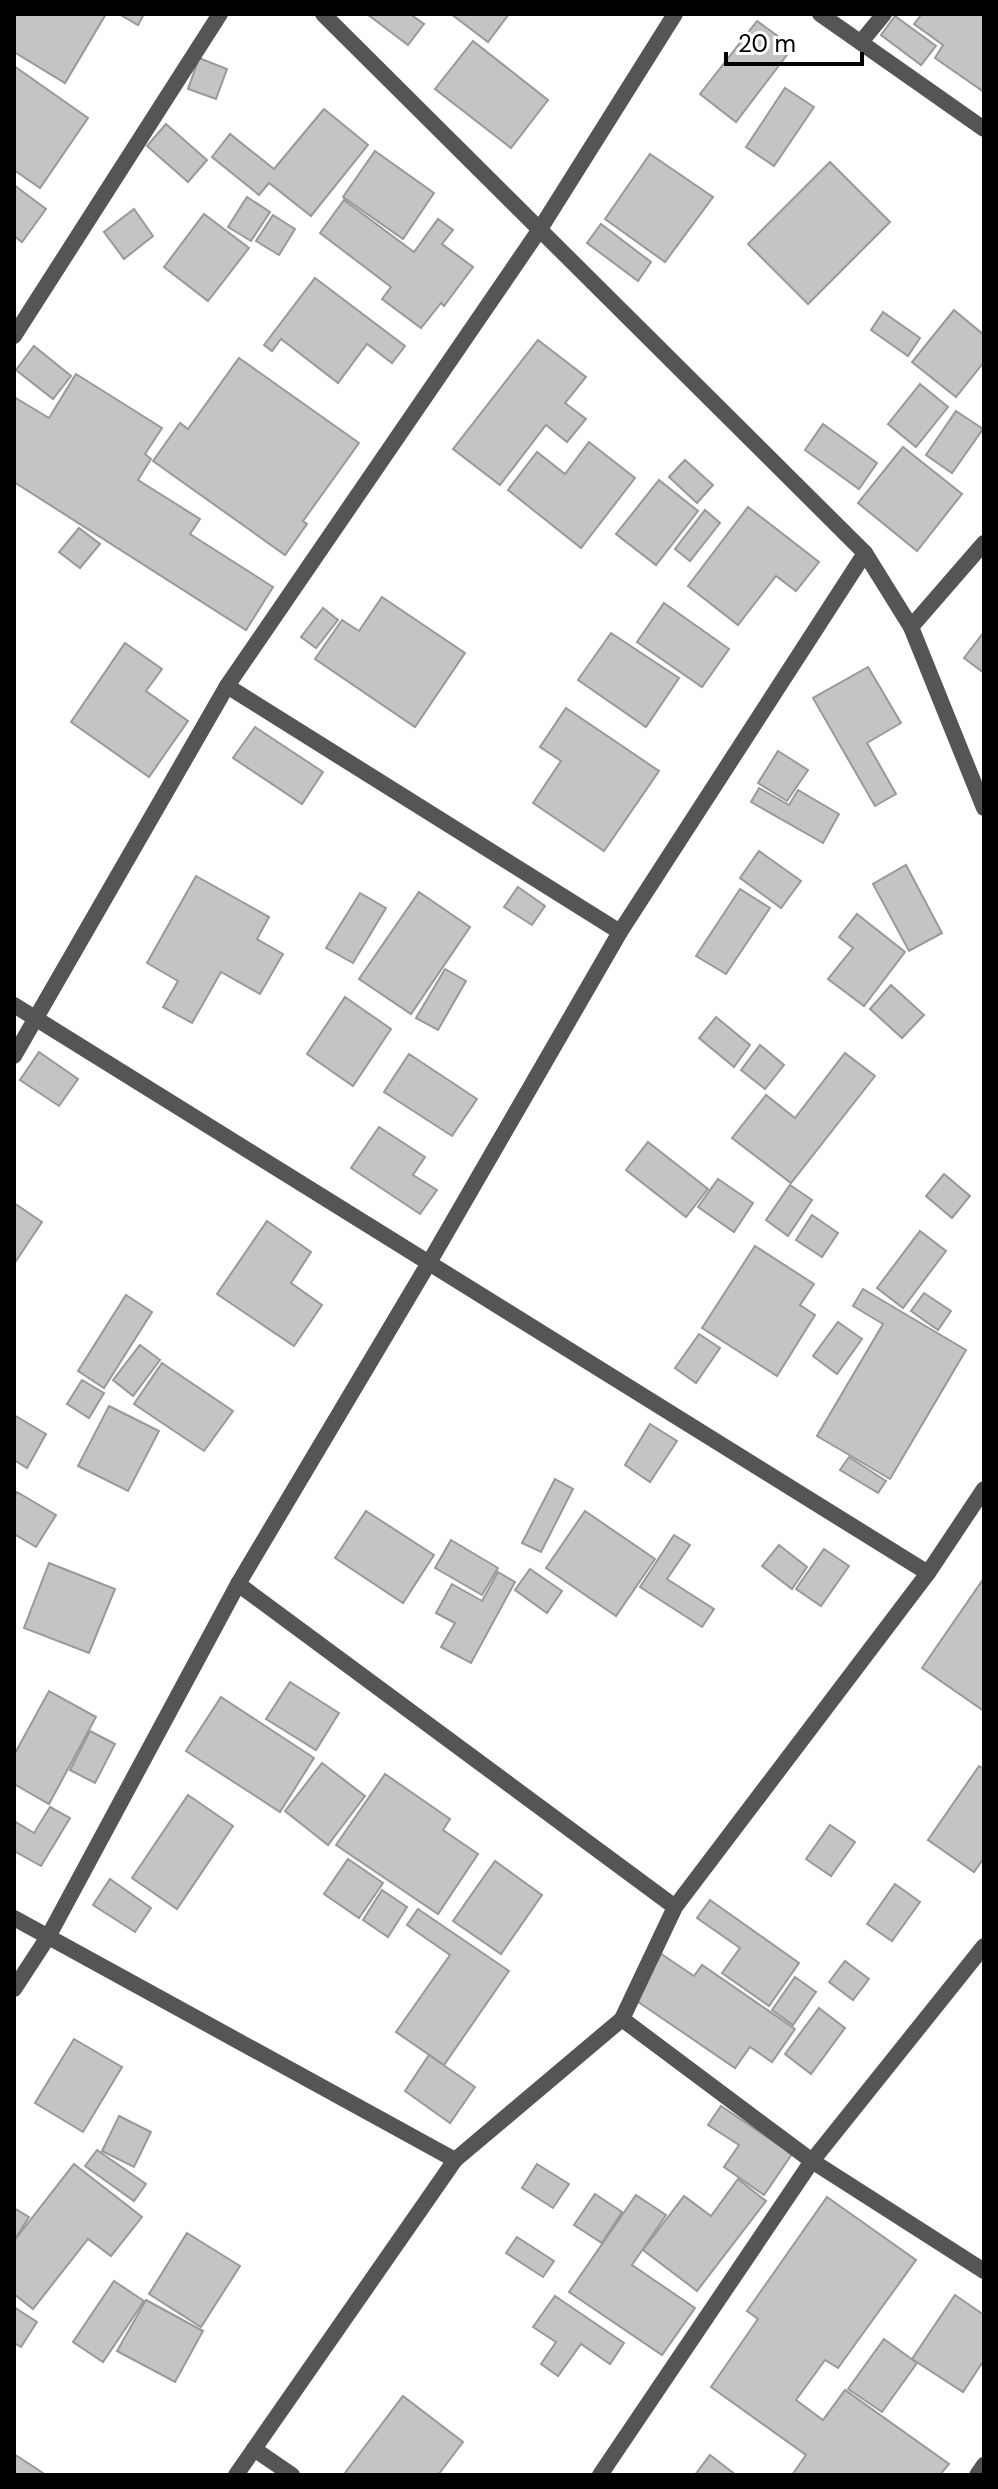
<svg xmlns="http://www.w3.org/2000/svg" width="998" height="2489" font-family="'DM Sans',sans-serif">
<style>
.building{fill:#c4c4c4;stroke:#999;stroke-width:2}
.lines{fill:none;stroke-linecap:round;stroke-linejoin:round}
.minor{stroke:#555;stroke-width:16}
</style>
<rect width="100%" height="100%" fill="#fff"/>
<g class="building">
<path d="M14,14H106L65,83L14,52Z"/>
<path d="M119,14H144L138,25Z"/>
<path d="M367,14H410L424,24L408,45Z"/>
<path d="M451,14H509L488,42Z"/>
<path d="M922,14H984V92L935,58L943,45L914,24Z"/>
<path d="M895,16L936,46L921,65L881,35Z"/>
<path d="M757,21L793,47L736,122L700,94Z"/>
<path d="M473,41L548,100L511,148L435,89Z"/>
<path d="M199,58L227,69L216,99L188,89Z"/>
<path d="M14,66L88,118L40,188L14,170Z"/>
<path d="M785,88L814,107L774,166L746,147Z"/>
<path d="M324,109L368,145L311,216L269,183L259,195L212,157L230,134L274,169Z"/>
<path d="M166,124L207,160L188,182L147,146Z"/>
<path d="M375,151L434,193L403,239L343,197Z"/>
<path d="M650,154L713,197L665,262L605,219Z"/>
<path d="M830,162L890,222L808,304L748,244Z"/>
<path d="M14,185L46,209L22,242L14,236Z"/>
<path d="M247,197L270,212L251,241L228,227Z"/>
<path d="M344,200L414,252L438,219L453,230L442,244L473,267L444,306L441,303L421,328L382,299L391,287L320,233Z"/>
<path d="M134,209L153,236L124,259L104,232Z"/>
<path d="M204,214L249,248L208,301L164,267Z"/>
<path d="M273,215L295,229L279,255L256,241Z"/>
<path d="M601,224L651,262L638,281L587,243Z"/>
<path d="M315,278L405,346L392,363L367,344L338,383L281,339L272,351L264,345Z"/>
<path d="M954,310L984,335V362L956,397L912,362Z"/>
<path d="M883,312L920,338L908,356L871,330Z"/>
<path d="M538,340L586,377L565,403L586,419L567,442L546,425L500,485L453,449Z"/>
<path d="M34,346L71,376L53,399L16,370Z"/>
<path d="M239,358L359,443L303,521L307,524L285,555L153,461L180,423L188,429Z"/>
<path d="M76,374L162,428L145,454L151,459L138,480L200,519L190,534L273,587L246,630L14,482V397L49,418Z"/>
<path d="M920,384L948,407L916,447L888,424Z"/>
<path d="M956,411L983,429L952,473L926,455Z"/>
<path d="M823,424L877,463L859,489L805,450Z"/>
<path d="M589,442L635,478L581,548L508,490L537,452L565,474Z"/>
<path d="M903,447L962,494L917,551L858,503Z"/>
<path d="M685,460L713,485L697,503L669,477Z"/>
<path d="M659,480L698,511L656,565L616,534Z"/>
<path d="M748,507L819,562L796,591L776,576L738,625L688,586Z"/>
<path d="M705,510L720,523L690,561L675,549Z"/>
<path d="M79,528L100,544L80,568L59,552Z"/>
<path d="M382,597L465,653L415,727L315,659L342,620L359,631Z"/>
<path d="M664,603L729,649L702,687L637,642Z"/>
<path d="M323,608L338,620L316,648L301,637Z"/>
<path d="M984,632V673L964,658Z"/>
<path d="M611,633L679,678L646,727L578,680Z"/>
<path d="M125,643L162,669L146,691L188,721L149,777L71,722Z"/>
<path d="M868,667L901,723L867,743L896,794L875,806L813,698Z"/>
<path d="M566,708L659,771L604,851L533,803L561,761L540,747Z"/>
<path d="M255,727L323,772L302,804L233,758Z"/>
<path d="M778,751L808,770L787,801L758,783Z"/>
<path d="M759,788L789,805L798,790L839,814L823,843L751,802Z"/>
<path d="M759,851L801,881L781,908L740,878Z"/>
<path d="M906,865L942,933L909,951L873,884Z"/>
<path d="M196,876L269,917L257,939L283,954L260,994L221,972L192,1023L163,1007L178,981L147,963Z"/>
<path d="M518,887L545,906L532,925L504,907Z"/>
<path d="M740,889L770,908L726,974L696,956Z"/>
<path d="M419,892L470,927L411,1014L359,979Z"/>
<path d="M360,893L386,908L353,963L326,948Z"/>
<path d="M857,914L905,952L864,1006L828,979L853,948L839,937Z"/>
<path d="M445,969L466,981L438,1030L416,1018Z"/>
<path d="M891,985L924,1015L902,1038L870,1009Z"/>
<path d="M345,997L391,1029L353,1086L307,1054Z"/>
<path d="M716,1017L750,1045L734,1067L699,1038Z"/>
<path d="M760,1045L784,1065L765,1089L741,1070Z"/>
<path d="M39,1052L78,1079L59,1106L20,1080Z"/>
<path d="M845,1053L875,1076L791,1183L732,1138L766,1095L795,1118Z"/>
<path d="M409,1054L477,1099L452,1136L384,1092Z"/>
<path d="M379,1127L425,1157L413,1175L437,1190L420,1214L351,1168Z"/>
<path d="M648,1142L708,1189L686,1217L626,1170Z"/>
<path d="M944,1174L970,1196L952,1218L926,1196Z"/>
<path d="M718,1179L753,1203L734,1232L698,1207Z"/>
<path d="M790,1185L812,1200L788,1236L766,1220Z"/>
<path d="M14,1203L42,1222L14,1264Z"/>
<path d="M812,1215L838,1233L822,1257L796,1240Z"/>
<path d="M267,1221L311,1252L291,1283L322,1305L294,1346L217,1294Z"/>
<path d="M920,1231L946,1251L903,1308L877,1288Z"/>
<path d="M755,1246L814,1284L800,1305L815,1315L777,1376L702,1328Z"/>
<path d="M863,1289L966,1350L890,1479L817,1436L883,1324L853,1306Z"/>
<path d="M924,1293L951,1311L938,1330L911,1311Z"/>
<path d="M126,1295L152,1312L104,1388L78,1371Z"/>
<path d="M838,1322L862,1339L837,1374L813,1356Z"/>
<path d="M699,1334L720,1348L696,1383L675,1368Z"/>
<path d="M140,1345L160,1360L133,1396L113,1380Z"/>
<path d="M162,1363L233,1411L204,1451L134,1404Z"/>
<path d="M82,1380L104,1393L89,1418L67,1404Z"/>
<path d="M109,1406L159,1431L128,1491L78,1466Z"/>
<path d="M14,1415L46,1434L27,1468L14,1460Z"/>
<path d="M650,1424L677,1441L650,1482L625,1465Z"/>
<path d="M849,1457L886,1481L878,1493L840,1470Z"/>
<path d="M555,1479L573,1489L541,1552L522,1543Z"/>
<path d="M17,1492L56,1515L36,1547L14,1534V1497Z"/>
<path d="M366,1511L434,1555L403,1603L335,1558Z"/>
<path d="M585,1511L655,1559L616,1616L546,1568Z"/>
<path d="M674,1535L690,1545L667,1579L714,1609L702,1627L640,1587Z"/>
<path d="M451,1540L498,1568L482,1595L435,1568Z"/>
<path d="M779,1545L807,1567L792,1589L762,1566Z"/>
<path d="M824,1549L849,1566L821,1606L796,1589Z"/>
<path d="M49,1563L115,1589L89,1653L24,1628Z"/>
<path d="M530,1569L562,1591L547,1613L515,1590Z"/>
<path d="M498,1572L515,1582L471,1663L441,1647L455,1623L436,1613L452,1584L482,1601Z"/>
<path d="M984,1578V1711L922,1668Z"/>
<path d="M290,1682L339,1713L316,1750L266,1719Z"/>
<path d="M49,1691L96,1717L49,1804L14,1784V1755Z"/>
<path d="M221,1697L314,1758L280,1812L186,1751Z"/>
<path d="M90,1731L115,1744L95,1783L70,1770Z"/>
<path d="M322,1763L365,1796L328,1845L285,1811Z"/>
<path d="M979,1766L984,1769V1858L974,1872L928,1840Z"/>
<path d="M385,1774L450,1819L443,1830L478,1854L438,1914L336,1845Z"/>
<path d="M188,1795L233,1826L177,1909L132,1878Z"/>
<path d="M50,1807L70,1818L41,1866L14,1851V1821L34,1833Z"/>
<path d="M830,1825L855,1842L831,1876L806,1859Z"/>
<path d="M348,1859L383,1883L359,1918L324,1894Z"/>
<path d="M495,1861L542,1895L501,1954L453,1921Z"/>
<path d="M110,1879L151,1908L135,1932L93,1905Z"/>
<path d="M895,1884L920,1902L892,1941L867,1924Z"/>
<path d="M382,1890L407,1907L388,1937L363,1920Z"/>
<path d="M710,1900L799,1963L769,2006L722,1973L740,1948L697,1918Z"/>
<path d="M418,1909L509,1971L444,2065L396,2032L450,1955L407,1925Z"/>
<path d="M657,1951L694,1976L702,1965L795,2029L772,2062L750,2047L735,2068L628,1995Z"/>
<path d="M845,1961L869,1979L853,2000L829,1982Z"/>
<path d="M795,1977L816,1992L793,2025L772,2010Z"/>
<path d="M819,2008L845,2028L811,2074L785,2054Z"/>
<path d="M74,2039L122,2067L83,2132L35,2103Z"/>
<path d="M429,2055L475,2087L450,2123L405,2091Z"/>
<path d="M721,2106L792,2154L764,2195L724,2167L739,2145L708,2125Z"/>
<path d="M119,2116L151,2132L134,2167L102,2151Z"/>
<path d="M97,2150L146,2184L134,2201L85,2166Z"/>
<path d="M74,2164L142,2217L111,2256L88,2239L33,2309L14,2294V2241Z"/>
<path d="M537,2164L569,2184L553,2208L522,2188Z"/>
<path d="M738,2179L766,2201L697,2291L643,2250L684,2196L711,2216Z"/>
<path d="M595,2194L622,2212L602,2243L574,2225Z"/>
<path d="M636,2195L666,2215L632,2265L695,2308L662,2355L569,2292Z"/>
<path d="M827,2197L916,2260L838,2368L825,2360L796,2400L823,2420L845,2390L949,2464L940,2475H792L806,2455L711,2387L758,2319L747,2311Z"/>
<path d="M14,2208L29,2217L15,2239H14Z"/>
<path d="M187,2233L240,2266L201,2327L149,2294Z"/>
<path d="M517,2237L554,2261L543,2277L506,2253Z"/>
<path d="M114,2281L144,2301L103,2362L73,2342Z"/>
<path d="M955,2295L984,2315V2360L963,2392L912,2359Z"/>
<path d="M555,2296L624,2343L610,2364L581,2344L558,2376L541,2364L556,2342L533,2327Z"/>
<path d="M146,2300L203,2331L175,2382L117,2351Z"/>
<path d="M14,2307L37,2322L21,2347L14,2343Z"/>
<path d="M884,2339L917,2363L882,2412L848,2389Z"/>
<path d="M403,2396L463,2442L438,2475H347L345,2473Z"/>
<path d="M14,2454L46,2475H14Z"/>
<path d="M710,2455L736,2475H695Z"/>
</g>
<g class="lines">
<g class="minor">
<path d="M323,14L865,553L911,627L984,808"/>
<path d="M820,14L984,129"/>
<path d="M861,42L884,14"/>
<path d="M14,336L220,14"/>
<path d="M911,627L984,543"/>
<path d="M227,686L620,932"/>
<path d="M14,1005L928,1573"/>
<path d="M14,1056L227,686L540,229L675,14"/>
<path d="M238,1584L675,1907"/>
<path d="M14,1918L455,2160"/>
<path d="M14,1989L48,1937L238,1584L430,1261L620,932L865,553"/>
<path d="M622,2019L812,2161L984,2271"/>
<path d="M254,2449L292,2475"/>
<path d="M236,2475L455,2160L622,2019L675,1907L928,1573L984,1489"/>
<path d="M600,2475L812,2161L984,1946"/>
<path d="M977,2475L984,2465"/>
</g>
</g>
<rect width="998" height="2489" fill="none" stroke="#000000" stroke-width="32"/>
<path d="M726 52v12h136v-12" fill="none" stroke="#000000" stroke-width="4"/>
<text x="738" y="52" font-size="24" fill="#000000" stroke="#ffffff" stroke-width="6" paint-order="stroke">20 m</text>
</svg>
